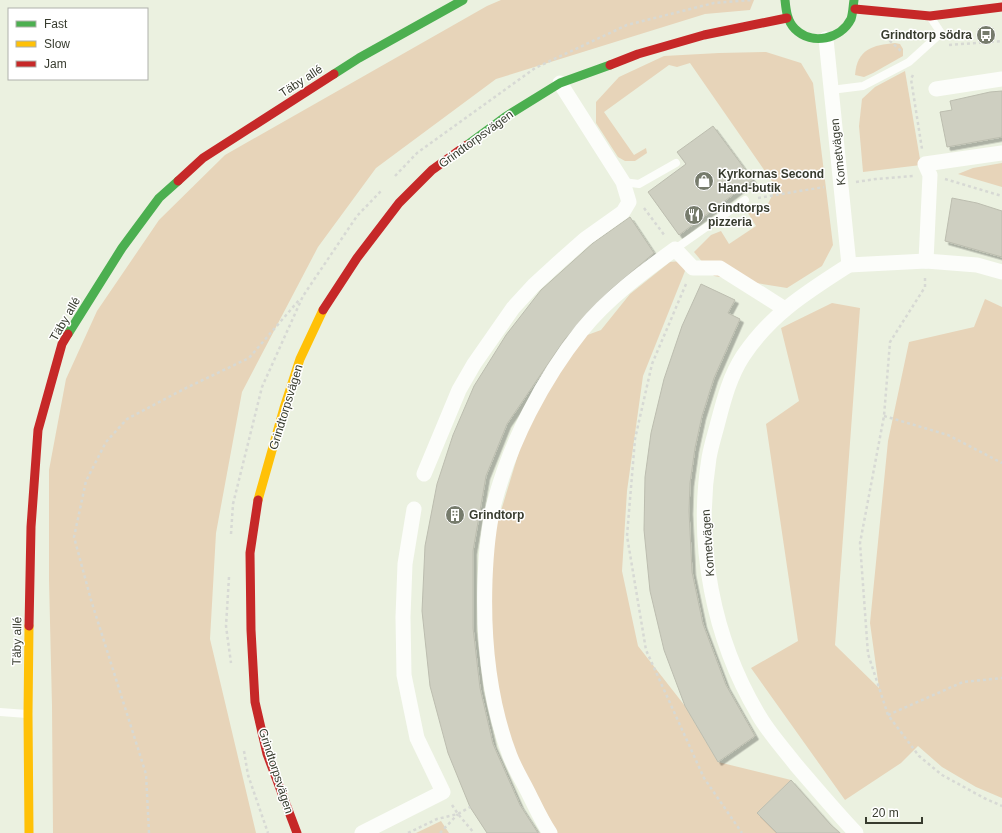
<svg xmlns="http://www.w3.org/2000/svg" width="1002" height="833" font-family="Arial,sans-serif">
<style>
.green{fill:#e7d4b9}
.building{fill:#cecfc1;stroke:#bcbdaf;filter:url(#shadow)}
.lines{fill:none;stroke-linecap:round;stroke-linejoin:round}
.path{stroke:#d7d9d4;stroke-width:2.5;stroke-dasharray:3 3;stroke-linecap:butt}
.lane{stroke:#fcfdfa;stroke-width:8}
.street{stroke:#fcfdfa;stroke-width:15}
.fast{stroke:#4caf50;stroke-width:9}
.slow{stroke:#ffc107;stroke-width:9}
.jam{stroke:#c62828;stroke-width:9}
.labels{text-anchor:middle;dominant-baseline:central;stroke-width:3;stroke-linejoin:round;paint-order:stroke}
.poi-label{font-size:12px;font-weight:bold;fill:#373b2e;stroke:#fff;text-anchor:start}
.street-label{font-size:12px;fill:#373b2e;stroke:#fff}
</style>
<defs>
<filter id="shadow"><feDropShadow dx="3.5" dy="3.5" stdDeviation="0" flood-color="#0004"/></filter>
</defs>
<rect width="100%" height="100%" fill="#ebf1e0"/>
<g class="green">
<path d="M501,0H754L750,10L705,14L496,79L376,168L318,247L242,392L216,533L210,639L256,833H53L52,706L49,580V470L66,379L97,311L159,220L225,155L487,6Z"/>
<path d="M895,43L900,44L903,49V56L873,73L864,77L855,75C857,49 873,45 895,43Z"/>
<path d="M766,52L801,63L813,83L833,245L822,266L787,288L714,276L694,252L711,235L721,231L729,244L756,226L748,213L767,206L776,187L690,63L677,67L669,65L604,112L634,155L646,148L647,153L635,161H625L618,157L596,123V102L619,77L664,56L719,53Z"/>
<path d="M905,71L921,165L863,172L859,126L862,99L875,87Z"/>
<path d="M1002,163V187L958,174L973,168Z"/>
<path d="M681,261L685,271L643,376L627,491L622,571L638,646L685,706L718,762L791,780L757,813L777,833H557L508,740L487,639L491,544L520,448L536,405L582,337L601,330L630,294L670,262Z"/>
<path d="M985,299L1002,307V798L976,787L942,767L918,746L901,763L845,800L751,668L798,641L766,424L799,401L781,328L832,303L860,308L835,645L879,688L870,623L888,441L909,342L974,327Z"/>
<path d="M441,821L449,833H416Z"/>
</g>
<g class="building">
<path d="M1002,91V137L947,147L940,112L952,110L950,101L990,92Z"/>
<path d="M713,126L753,180L679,235L648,192L686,164L677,152Z"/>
<path d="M952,198L977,203L1002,211V257L945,241Z"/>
<path d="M630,217L654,253L608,292L565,339L507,424L486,476L473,551V628L480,688L493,744L520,805L538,833H487L470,807L448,753L430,686L422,611L425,546L437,484L453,435L474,386L506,335L541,290L593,243Z"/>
<path d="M701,284L735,300L728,313L740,319L714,378L702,416L695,448L690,483L689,511L692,572L703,624L726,685L755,736L718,762L685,706L664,650L650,591L644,530L645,477L651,433L664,379L682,326Z"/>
<path d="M791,780L830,824L840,833H777L757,813Z"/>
</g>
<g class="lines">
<g class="path">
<path d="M884,30L889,40L902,52"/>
<path d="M949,45L1002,41"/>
<path d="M913,75L911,79L922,149"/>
<path d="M395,176L417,153L535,68L627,25L714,3L752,0"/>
<path d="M945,179L1002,196"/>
<path d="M856,182L876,179L913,176"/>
<path d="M758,198L824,187"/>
<path d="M644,208L665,236"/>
<path d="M925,278V287L890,342L884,416L860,543L868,654L888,715L919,756L942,775L984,798L1002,806"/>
<path d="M686,284L652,364L635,439L627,536L646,650L704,778L742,833"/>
<path d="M884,416L948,435L1002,463"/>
<path d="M231,534L233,504L262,387L303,296L357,216L381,191"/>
<path d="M229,577L226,626L231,663"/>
<path d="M888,715L963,682L1002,678"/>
<path d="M244,751L248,775L268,833"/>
<path d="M452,805L458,814L474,833"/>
<path d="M149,833L146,774L91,600L74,537L86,481L106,442L127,419L184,389L249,358L300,299"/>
<path d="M408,833L437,819L458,814L470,807"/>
<path d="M440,833L458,814"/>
</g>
<g class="lane">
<path d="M831,90L863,86L909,62L941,33L931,18"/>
<path d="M623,182L639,184L676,163"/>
<path d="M675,249L745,200"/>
<path d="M0,712L27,714"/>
</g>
<g class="street">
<path d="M826,39L849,265C807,292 771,314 743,356C730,376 724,399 718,422C715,434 711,446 709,458C695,545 713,638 758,714C768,732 783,748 796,765C816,788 835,811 856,833"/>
<path d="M936,89L1002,79"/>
<path d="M926,261L930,175L925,164L1002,153"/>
<path d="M849,265L926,261L977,265L1002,272"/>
<path d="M424,474L459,390L474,364L513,308L534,285L558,263L585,239L623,212L629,202L623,182L560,83"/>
<path d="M362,833L443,792L417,738L404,675L403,617L405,564L414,509"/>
<path d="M550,833C541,820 535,806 528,792C522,780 515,769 510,756C489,701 483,638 485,580C486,554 488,528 494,504C510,442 543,379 582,330C608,298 642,273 675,249L693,268H720L785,309"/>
</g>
<g class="fast">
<path d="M785,0C786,10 787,21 795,29C812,46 841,39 851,19C853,13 853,6 854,0"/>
<path d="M334,74L359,58L463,0"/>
<path d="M467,145L505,117L560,83L610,65"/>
<path d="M68,334L122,248L159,198L178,181"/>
</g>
<g class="slow">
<path d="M258,500L284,408L300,359L323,310"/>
<path d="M29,833L28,714L29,626"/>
</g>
<g class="jam">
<path d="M855,9L930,16L1002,7"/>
<path d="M610,65L638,54L704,35L787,18"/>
<path d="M178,181L203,158L334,74"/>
<path d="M323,310L357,258L399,203L432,170L467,145"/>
<path d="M258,500L250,553L251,630L255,702L267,754L297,833"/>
<path d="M29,626L31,527L38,430L62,344L68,334"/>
</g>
</g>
<defs>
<g id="bus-disc" transform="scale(1)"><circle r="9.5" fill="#767b6c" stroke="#fff"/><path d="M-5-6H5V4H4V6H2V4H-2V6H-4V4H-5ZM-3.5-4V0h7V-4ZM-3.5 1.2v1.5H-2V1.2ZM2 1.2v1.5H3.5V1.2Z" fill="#fff"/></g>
<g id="shop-disc" transform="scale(1)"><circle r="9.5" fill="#767b6c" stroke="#fff"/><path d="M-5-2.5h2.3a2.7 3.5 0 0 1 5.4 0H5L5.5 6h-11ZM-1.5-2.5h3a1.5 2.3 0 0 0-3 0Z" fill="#fff"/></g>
<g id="restaurant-disc" transform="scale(1)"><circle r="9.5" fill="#767b6c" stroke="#fff"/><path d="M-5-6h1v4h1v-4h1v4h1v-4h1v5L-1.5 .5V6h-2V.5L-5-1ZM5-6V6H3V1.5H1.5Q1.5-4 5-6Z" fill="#fff"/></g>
<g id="building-disc" transform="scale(1)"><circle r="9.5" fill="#767b6c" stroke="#fff"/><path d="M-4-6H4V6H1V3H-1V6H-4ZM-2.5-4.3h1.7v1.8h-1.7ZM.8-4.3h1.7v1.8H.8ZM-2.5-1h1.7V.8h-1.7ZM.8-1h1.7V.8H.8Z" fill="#fff"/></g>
</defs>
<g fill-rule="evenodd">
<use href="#bus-disc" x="986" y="35"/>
<use href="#shop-disc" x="704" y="181"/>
<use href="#restaurant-disc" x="694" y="215"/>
<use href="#building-disc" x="455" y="515"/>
</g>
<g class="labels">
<g class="poi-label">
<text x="972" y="35" text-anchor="end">Grindtorp södra</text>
<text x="718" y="174">Kyrkornas Second<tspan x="718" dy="14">Hand-butik</tspan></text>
<text x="708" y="208">Grindtorps<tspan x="708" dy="14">pizzeria</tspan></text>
<text x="469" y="515">Grindtorp</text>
</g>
<g class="street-label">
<text transform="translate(301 81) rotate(-33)">Täby allé</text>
<text transform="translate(476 139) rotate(-36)">Grindtorpsvägen</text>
<text transform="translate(838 152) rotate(-96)">Kometvägen</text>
<text transform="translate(65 319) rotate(-60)">Täby allé</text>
<text transform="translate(286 407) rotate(-73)">Grindtorpsvägen</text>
<text transform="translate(708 543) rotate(-94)">Kometvägen</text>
<text transform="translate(17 641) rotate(-89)">Täby allé</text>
<text transform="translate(276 771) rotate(72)">Grindtorpsvägen</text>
</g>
</g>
<rect x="8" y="8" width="140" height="72" fill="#ffffff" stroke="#afb1ab"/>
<rect x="16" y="21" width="20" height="6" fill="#4caf50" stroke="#afb1ab"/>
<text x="44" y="28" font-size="12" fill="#373b2e">Fast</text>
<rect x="16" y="41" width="20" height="6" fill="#ffc107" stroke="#afb1ab"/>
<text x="44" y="48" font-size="12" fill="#373b2e">Slow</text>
<rect x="16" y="61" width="20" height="6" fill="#c62828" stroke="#afb1ab"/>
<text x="44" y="68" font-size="12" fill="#373b2e">Jam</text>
<path d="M866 817v6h56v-6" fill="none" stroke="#373b2e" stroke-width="2"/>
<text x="872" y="817" font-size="12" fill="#373b2e" stroke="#ffffff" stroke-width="3" paint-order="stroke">20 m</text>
</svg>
